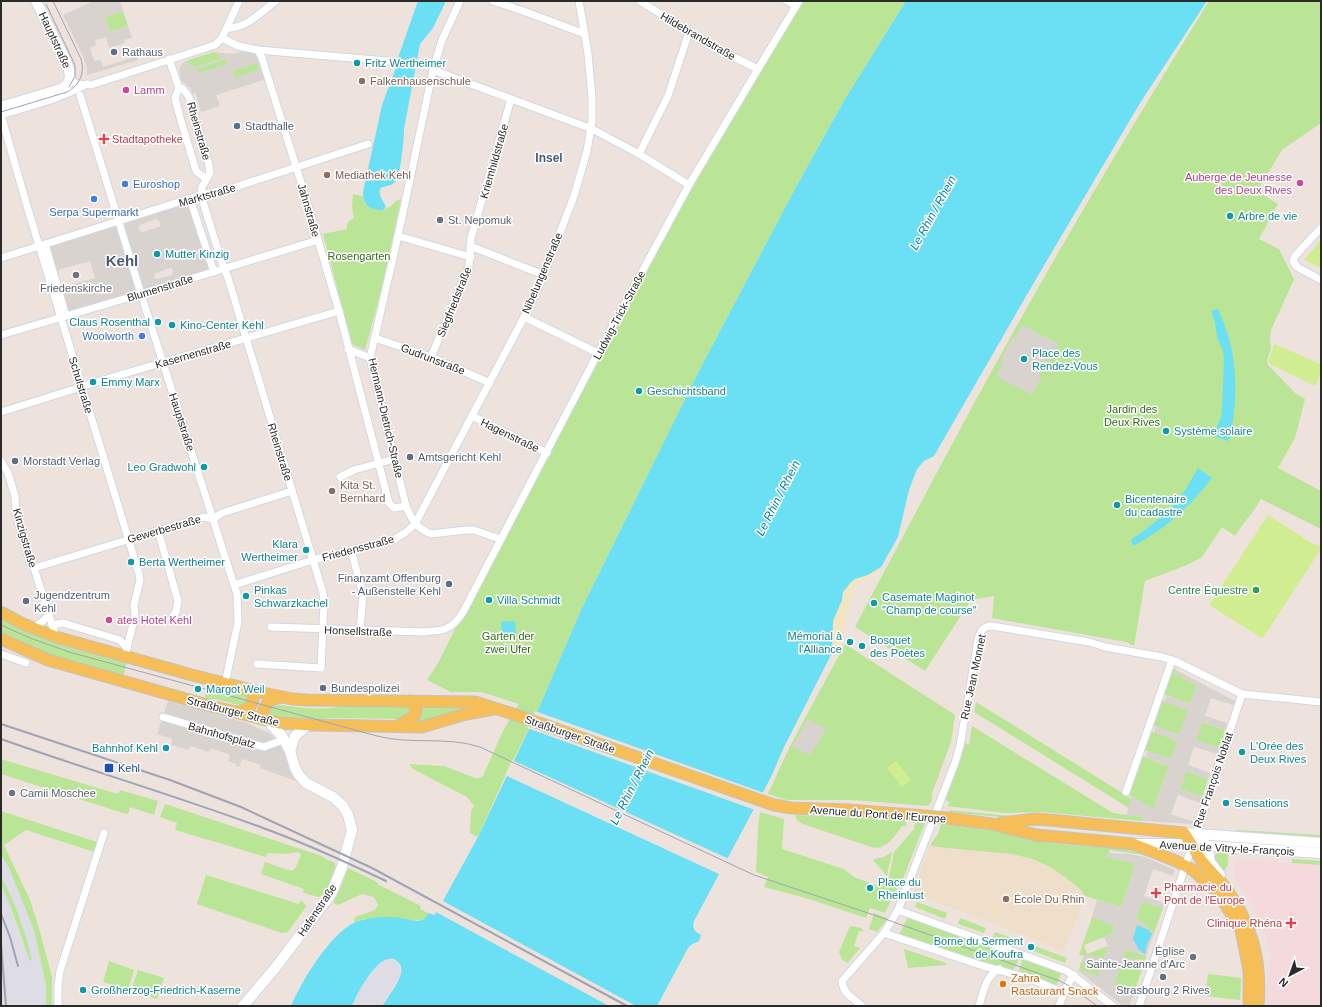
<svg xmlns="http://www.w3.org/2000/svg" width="1322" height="1007" font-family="Helvetica,sans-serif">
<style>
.industrial{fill:#dedde5}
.education{fill:#efdfca}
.medical{fill:#f4d9dd}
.green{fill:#bae596}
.sand{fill:#f3e5be}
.pitch{fill:#d1ed91}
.plaza{fill:#d9d3cf;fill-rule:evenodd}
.water{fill:#6bdff3}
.pier{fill:#ede3dc}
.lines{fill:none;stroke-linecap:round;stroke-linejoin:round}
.street-casing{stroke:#d1d7e4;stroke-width:9}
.secondary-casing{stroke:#d1d7e4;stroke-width:12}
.primary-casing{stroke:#c3c3c3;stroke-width:13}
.street{stroke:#fff;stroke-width:7}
.secondary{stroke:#fff;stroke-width:10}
.primary{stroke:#f5be58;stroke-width:11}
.tram{stroke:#9ea4b5;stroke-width:1}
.rail{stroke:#9ea4b5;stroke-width:2}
.primary-bridge-casing{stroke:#c3c3c3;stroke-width:13;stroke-linecap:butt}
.primary-bridge{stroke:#f5be58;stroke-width:11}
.service-dot{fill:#5c6f8a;stroke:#fff;stroke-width:1.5}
.culture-dot{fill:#0f9aa8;stroke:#fff;stroke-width:1.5}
.education-dot{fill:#8d6e63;stroke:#fff;stroke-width:1.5}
.hotel-dot{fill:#d1479c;stroke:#fff;stroke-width:1.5}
.health-dot{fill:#e0444e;stroke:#fff;stroke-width:1.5}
.shop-dot{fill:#3f7fe0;stroke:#fff;stroke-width:1.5}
.worship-dot{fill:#6b7280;stroke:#fff;stroke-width:1.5}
.leisure-dot{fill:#2e9e5b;stroke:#fff;stroke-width:1.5}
.transit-dot{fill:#1a4fb4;stroke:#fff;stroke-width:1.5}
.food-dot{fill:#e8710a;stroke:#fff;stroke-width:1.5}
.labels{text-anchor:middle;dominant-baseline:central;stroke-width:3;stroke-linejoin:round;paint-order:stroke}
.street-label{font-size:11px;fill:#2a2a2a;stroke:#fff}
.service-label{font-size:11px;fill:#4e5e75;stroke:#fff;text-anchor:start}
.culture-label{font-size:11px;fill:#0d838f;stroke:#fff;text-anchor:start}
.education-label{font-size:11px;fill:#785e54;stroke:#fff;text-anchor:start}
.hotel-label{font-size:11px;fill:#b23c85;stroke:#fff;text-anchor:start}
.health-label{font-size:11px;fill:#be3a42;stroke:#fff;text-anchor:start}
.shop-label{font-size:11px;fill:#366cbe;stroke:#fff;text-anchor:start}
.worship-label{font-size:11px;fill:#5b616d;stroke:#fff;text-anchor:start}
.park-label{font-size:11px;fill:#326a17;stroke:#fff}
.leisure-label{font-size:11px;fill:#27864d;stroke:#fff;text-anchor:end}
.transit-label{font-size:11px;fill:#164399;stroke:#fff;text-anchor:start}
.food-label{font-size:11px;fill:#c56008;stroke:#fff;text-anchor:start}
.neighbourhood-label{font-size:12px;font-weight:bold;fill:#49587d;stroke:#fff}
.water-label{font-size:12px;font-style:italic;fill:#097ea0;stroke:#fff}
.district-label{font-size:15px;font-weight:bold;fill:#49587d;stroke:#fff}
</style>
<rect width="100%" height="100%" fill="#ede3dc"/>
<g class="industrial">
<path d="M1,854L9,868L34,930L46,985V1006H1Z"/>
<path d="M389,959L394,960L398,963L400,967L401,972L399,978L381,1006H352L355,997L376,967L383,960Z"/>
</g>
<path class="education" d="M930,845L937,847L1012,854L1033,859L1050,867L1065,877L1080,889L1085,896L1081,908L1064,951L913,893Z"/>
<path class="medical" d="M1236,859L1321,865V1006H1265L1270,957L1267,939L1254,907L1233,876Z"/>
<g class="green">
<path d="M797,1H906L845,99L796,187L699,371L581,610L538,710L502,783L478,837L470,833L471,811L474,806L467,797L413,769L409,764L444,766L475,778H480L483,776L503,731L519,704L481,692H451L427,680L437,665L517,506L634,286Z"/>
<path d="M1209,1H1321V123L1282,150L1257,191L1278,204L1259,239L1279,249L1294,279L1271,330L1270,338L1271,348L1267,361L1268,365L1296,394L1305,399L1295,438L1278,468L1321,491V529L1261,499C1254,512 1243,523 1235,536L1222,527L1202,557L1187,565L1145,581L1134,646L1126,642L992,618L994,596L971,600L925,671L855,627C903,537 950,446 1000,356C1066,236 1137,118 1209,1Z"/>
<path d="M123,11L128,26L110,32L105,17Z"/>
<path d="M214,52L223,58L195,67L187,63L188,60Z"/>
<path d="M226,59L228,61L226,65L199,73L196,69Z"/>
<path d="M256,62H257L259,68L258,70L235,79L232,71Z"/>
<path d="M353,194L362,196L365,204L383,210L391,206L396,201L401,199L382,287L365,350L352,344L323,234L347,229C346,223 349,220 354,218L352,207Z"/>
<path d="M4,620L38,636L77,650L127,661L123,677L37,651L1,634V621Z"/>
<path d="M845,644L955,715L951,742L932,793V800L928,806L852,800H787L768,794L789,748Z"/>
<path d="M1172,667L1176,670L1174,673L1197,685L1190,704L1163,694Z"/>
<path d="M208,683L246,693L251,700L242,706L216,699H204Z"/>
<path d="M1161,700L1188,710L1180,735L1152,725Z"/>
<path d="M976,702L1132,799L1129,808L974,712Z"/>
<path d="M349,704L407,705L412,711L404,719L327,718L316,722L270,717L268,708C278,702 294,708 305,708C320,709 336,709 349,704Z"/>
<path d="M419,705L471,707V708L438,719L416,722Z"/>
<path d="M1202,722L1225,730L1219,748L1196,740Z"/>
<path d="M972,726L1113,813L1143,817L1142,821L1041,812L1005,813L947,806L950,803L944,799L963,742L969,745Z"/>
<path d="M1151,731L1178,741L1171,759L1144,750Z"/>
<path d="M1142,756L1169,766L1153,809L1129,795Z"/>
<path d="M1,759L118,794L120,790L158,801L154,815L130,807L128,814L123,813L1,774Z"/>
<path d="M1186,771L1208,779L1202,797L1180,789Z"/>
<path d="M165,804L322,856L326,859L335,863C336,874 330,891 319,897L303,893L304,889L261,874L265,862L291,871L295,869L301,855L300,853L297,852L285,854L268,853L266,857L175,830L177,823L160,817Z"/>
<path d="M950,810L1010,816H1020L1010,818L949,812Z"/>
<path d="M1,811L97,842L94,852L26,830L4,845L30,900L39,928L52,977V1001L53,1006H46V985L34,930L9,868L1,854Z"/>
<path d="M760,812L784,819L782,849L844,869L854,877L880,887L889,877L894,852L915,828L913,827L917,822L925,823L902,881L895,892L885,913L870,908L866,918L809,899L764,887L768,877L756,872L758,828Z"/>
<path d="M795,815L842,817L906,821V826H902C894,837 888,848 874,848L803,824L797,820Z"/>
<path d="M941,824L1013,833L1048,843L1120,849L1145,853V855L1109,850V853L1106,856L1134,863L1133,873L1121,907L1085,896L1080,889L1065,877L1050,867L1033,859L1012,854L937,847L930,845L938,834Z"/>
<path d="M1236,830L1321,835V838L1236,832Z"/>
<path d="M1222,851H1228V865L1222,874L1213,860L1216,854Z"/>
<path d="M892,852L887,876L874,861V859L884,857Z"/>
<path d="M1292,859L1321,861V865L1292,863Z"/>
<path d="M348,868L375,881L379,885L421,906L420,909L428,913L425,919L422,920L363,919L354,923L355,917L375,910L378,905L374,897L362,894L338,905L333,903L341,887Z"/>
<path d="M206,875L299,904L301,900L305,904L306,907L288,932L282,933L197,904Z"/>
<path d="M1,876C15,902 25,931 32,960L30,961L12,910L1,884Z"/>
<path d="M1142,901L1163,908L1154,933L1136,918Z"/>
<path d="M917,902L947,913L945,919L915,907Z"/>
<path d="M874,913L888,918L877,932L869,929Z"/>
<path d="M908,917L1014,954L1018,961L1013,971L984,964L899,935Z"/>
<path d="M1092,917L1115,925L1112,934L1084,945L1087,954L1108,946L1104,958L1079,955Z"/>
<path d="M960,918L986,928L984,933L958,924Z"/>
<path d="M850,926L862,928L863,930L862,932L859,931L854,946L860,948L848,963L842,960L839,952Z"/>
<path d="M995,932L1020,941L1018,946L993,937Z"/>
<path d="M1035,946L1067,958L1065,963L1033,951Z"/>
<path d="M904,949L946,963V965L908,968Z"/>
<path d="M1126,949L1146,956L1145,960L1123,958Z"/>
<path d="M1018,955L1062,971L1056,987L1018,973L1022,962Z"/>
<path d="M109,961L134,970L128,990L103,982Z"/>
<path d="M1081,962L1102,964L1098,977L1079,970Z"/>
<path d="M1121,964L1143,967L1134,992L1114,985Z"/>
<path d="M138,970L164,978L157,999L131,991Z"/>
<path d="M1208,974L1241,978L1240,1000L1205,996Z"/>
</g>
<path class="sand" d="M881,567L878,572L870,580H863L853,588L852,597L846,613L844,636L834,654L832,653L833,621L842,600L843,592L851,582L855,579L868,575Z"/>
<g class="pitch">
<path d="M1321,240V268L1304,260Z"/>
<path d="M1274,344L1321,364V374L1315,386L1268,363Z"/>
<path d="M1268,515L1313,544L1321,546V549L1263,638L1260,637L1209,605Z"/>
<path d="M896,761L911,780L902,787L887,768Z"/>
</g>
<g class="plaza">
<path d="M93,1H120L123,11L105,17L110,32L128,26L132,38L124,40L125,43L109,48L106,37L95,40L96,45L90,48L94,61L101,60L103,67L137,56L138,60L87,75V68L82,54L63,15Z"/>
<path d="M243,51L253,52L258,54L267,79L216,95L220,106L201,112L195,92L192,96L191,89L181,80L179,69L183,62L213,52L234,54ZM214,52L223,58L195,67L187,63L188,60ZM226,59L228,61L226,65L199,73L196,69ZM256,62L257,63L259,68L258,70L235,78L232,71L234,70L245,67Z"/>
<path d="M190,199L214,272L66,316L45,244ZM156,219L160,222V226L158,227L143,232L140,231L138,227L140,225ZM90,261L95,278L63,287L62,285L58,282L57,278L59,274L58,270ZM170,268L173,270L172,275L158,279L154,278V275L156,273Z"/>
<path d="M1022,325L1059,344L1050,360L1047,359L1039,376L1041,378L1032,395L996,376L1003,362L1000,361L1013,337L1015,338Z"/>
<path d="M1176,670L1235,701L1233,705L1211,698L1205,716L1227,723L1225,730L1203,722L1196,740L1219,748L1217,754L1194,747L1188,765L1210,773V775L1208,779L1186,771L1180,789L1202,797L1200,803L1178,795L1171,814L1194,822L1193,824L1142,821V817L1126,816L1132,796L1153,809L1169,766L1146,757L1148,751L1171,759L1177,741L1154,732L1156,726L1179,735L1188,710L1164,702L1167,696L1190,704L1197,686L1174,673Z"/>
<path d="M168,701L247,723L271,734L281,745L287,755L296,781L260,768L261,765L242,759L239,767L236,766V764L228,761L230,755L211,748L209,752L191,746L189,750L171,745L172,739L157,734Z"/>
<path d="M808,719L826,729L811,755L792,747Z"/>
<path d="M1109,853L1130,854L1145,857L1175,870L1173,876L1153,869L1144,896L1164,903L1163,908L1142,901L1136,918L1154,933L1146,956L1126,950L1123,958L1145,960L1143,967L1121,965L1114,985L1134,992L1129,1006H1123L1078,971L1079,970L1098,976L1102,964L1081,962L1084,955L1104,958L1108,946L1104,937L1112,934L1115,926L1092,917L1097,900L1102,901L1121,907L1133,873L1134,863L1105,857Z"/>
</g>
<g class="water">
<path d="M418,1H446L433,28L420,44L404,129C404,138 401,177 394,183C390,187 383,185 380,189C378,195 384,202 386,207L383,210C371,210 362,205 363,192L382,105L397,65L399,55Z"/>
<path d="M906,1H1207L1140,103L1036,279L934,456L924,461L917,469L909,490L898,537L881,567L868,575L855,579L851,582L843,592L842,600L833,621L832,653L784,747L771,777L694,921C692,928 694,932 701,935L699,941L691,945L688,948L657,1006H382C388,997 399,983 401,973C402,969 401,965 398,962C382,945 356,995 352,1006H291C301,982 331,932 356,922C369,917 387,916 401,918C408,919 415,922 422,920C426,919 427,916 428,913L434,915L438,910L478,837L538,710L581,610L699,371L796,187L845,99Z"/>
<path d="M1218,309C1222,318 1226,328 1229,338C1238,371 1237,408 1229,441L1213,436L1221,417L1222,408L1224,360L1223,351L1217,337L1215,322L1211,311Z"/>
<path d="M1198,468L1212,478C1190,507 1165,529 1133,546L1131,540L1166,514L1186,489Z"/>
<path d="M515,621L516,635L502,636L501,622Z"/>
<path d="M1137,925L1149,930L1152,934L1147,944L1145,954L1139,950L1133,939Z"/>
</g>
<g class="pier">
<path d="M535,711L764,793L755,810L527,728Z"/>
<path d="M512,760L729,859L721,875L505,775Z"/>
<path d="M441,900L636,1006H609L434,911Z"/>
</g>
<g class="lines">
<g class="street-casing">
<g id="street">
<path d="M460,1L442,40L433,70L398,236L370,358L406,506C412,521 417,528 431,534L466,530H474L500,539"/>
<path d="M493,1L526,12L585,34"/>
<path d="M640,1L713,47L758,69"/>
<path d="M787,1L796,6"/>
<path d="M227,28C246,29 262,11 276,1"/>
<path d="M222,38L238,46L258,50L388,61"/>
<path d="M258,50L262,58L304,192L339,311L389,503L394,508L406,506"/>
<path d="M169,59L179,88L183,89L189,97L209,165L210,173L202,187L201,195L219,254L228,278L323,593L324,603L321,668L257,664"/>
<path d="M433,70L592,129L639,154L689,185"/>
<path d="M70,79L77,84L91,85L215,45L222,38L239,1"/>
<path d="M87,84C60,99 30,106 1,115L27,206L139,574L140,580L134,605L135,616L125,656"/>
<path d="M179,88L175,98L181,121L196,171L206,179"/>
<path d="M80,95L141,294L234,585L237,594L238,622L225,684"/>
<path d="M639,154L668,96L689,32"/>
<path d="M190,199L214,272"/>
<path d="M1321,228L1295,256L1293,261L1297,267L1321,280"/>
<path d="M398,236L471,257"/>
<path d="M45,244L66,316"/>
<path d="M470,246L544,275"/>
<path d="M1,258L201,195L232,188L368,144"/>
<path d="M524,317L598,353"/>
<path d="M1,335L141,294L318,240"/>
<path d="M375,338L431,357L490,383"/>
<path d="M348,349L370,358"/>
<path d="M431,357L469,267L471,238L511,99"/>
<path d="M1,412L113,377L339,311"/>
<path d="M472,416L547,453"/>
<path d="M1,461L8,473L15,496L16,513L30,562L34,568L56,637"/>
<path d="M340,477L354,470L394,459"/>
<path d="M213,519L222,513L292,491"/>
<path d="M158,530L178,601L176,612L171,619"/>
<path d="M351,550L363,594L360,630"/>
<path d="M34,568L204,517L213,519"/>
<path d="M234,585L313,560L395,539L406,532L415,524L524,317L544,275L574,196L587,151L592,121V97L588,54L579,1"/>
<path d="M52,625L63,623L120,640L127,648"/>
<path d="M271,627L423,632C443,631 452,630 463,612L598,353L689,185L758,69L799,1"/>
<path d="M33,628L42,622L49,615"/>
<path d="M1,654L26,663"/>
<path d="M163,717L264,747L280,741"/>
<path d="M1126,792L1172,660"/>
<path d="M898,910L1067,971L1113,1006"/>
<path d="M884,933L983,966L1031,979L1064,993"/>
<path d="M58,1006V986L60,971L104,833"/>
<path d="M862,1006C853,998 843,994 842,981L884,933L898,910L955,763L960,746L978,640C980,631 983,626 992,626L1089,642L1105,647L1162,657L1175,661L1242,694L1321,702"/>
<path d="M979,1006C983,993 986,975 999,969"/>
<path d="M1059,1006L1067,985L1074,975"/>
<path d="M1139,1006L1242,694"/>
</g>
</g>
<g class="secondary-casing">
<g id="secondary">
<path d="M1,107L61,89C74,82 70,73 66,61L36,1"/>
<path d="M290,751L295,736L308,725"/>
<path d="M1184,833L1321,843"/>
<path d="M1203,842L1207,846L1210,862L1220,875"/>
<path d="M1135,844H1177L1321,853"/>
<path d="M243,1006L276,967L331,894L342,867L352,830L348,815L343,806L333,797L306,783L299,775L295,768L290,751L282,736L267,720"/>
</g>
</g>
<g class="primary-casing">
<g id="primary">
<path d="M1,612L21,623L56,637L192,675L263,693L292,699L307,700L475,702L513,714L774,805L791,808L850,810L925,816"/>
<path d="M1,639L48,660L207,705L279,723L313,725L422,727L466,714L494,709"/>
<path d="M237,712C249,710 257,704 251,690"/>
<path d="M267,720L263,712C267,701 270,700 281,697"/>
<path d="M399,725C407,719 419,719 415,706L410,701"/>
<path d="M947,818L992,824L1036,835L1133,844L1176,861L1193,870L1219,894L1241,930L1249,971V1006"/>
<path d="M1001,823L1035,819L1049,820L1184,833C1189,841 1194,849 1199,857C1206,868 1217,877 1225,887C1252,924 1262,960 1258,1006"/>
</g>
</g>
<use href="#street" class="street"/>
<use href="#secondary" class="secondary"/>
<use href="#primary" class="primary"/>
<g class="tram">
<path d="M46,4L75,65V76L69,87"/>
<path d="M1,112L67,92C80,85 85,73 81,59L53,1"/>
<path d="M1,625L30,638L69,652L377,736C411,745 447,736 480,747L754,875L871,914L1060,981L1073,988L1097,1006"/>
</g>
<g class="rail">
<path d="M1,724L170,780L241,807L372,868L627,1006"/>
<path d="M1,739C88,770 177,796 263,828C305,843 346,862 386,881"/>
<path d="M1,914L10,937L18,966"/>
<path d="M1,944L6,1006"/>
</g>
<g class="primary-bridge-casing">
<path id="primary-bridge" d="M925,816L947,818"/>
</g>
<use href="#primary-bridge" class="primary-bridge"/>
</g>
<g class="service-dot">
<circle cx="114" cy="52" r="4"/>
<circle cx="237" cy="126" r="4"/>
<circle cx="410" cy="457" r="4"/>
<circle cx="15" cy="461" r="4"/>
<circle cx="449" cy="584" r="4"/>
<circle cx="26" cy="601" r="4"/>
<circle cx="323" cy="688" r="4"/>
<circle cx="1163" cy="977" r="4"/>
</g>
<g class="culture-dot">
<circle cx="357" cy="63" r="4"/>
<circle cx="1230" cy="216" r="4"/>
<circle cx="157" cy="254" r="4"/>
<circle cx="158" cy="322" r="4"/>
<circle cx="172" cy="325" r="4"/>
<circle cx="1024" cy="359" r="4"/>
<circle cx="93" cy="382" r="4"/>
<circle cx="639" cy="391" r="4"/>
<circle cx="1166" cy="431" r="4"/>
<circle cx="204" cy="467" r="4"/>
<circle cx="1117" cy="505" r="4"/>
<circle cx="306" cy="550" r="4"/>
<circle cx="131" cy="562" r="4"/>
<circle cx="246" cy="596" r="4"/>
<circle cx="489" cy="600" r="4"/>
<circle cx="874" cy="603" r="4"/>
<circle cx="850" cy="642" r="4"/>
<circle cx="862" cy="646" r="4"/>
<circle cx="198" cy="689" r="4"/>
<circle cx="166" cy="748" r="4"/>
<circle cx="1242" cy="752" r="4"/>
<circle cx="1226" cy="803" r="4"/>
<circle cx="870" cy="888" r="4"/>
<circle cx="1031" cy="947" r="4"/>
<circle cx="83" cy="990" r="4"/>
</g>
<g class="education-dot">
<circle cx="362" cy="81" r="4"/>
<circle cx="327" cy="175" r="4"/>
<circle cx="332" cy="491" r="4"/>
<circle cx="1006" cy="899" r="4"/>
</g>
<g class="hotel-dot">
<circle cx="126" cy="90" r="4"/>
<circle cx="1300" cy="183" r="4"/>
<circle cx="109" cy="620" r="4"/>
</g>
<g class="health-dot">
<path d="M102 133h4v4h4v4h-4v4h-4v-4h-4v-4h4z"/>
<path d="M1154 887h4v4h4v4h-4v4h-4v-4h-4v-4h4z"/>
<path d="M1289 917h4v4h4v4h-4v4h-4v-4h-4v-4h4z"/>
</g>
<g class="shop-dot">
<circle cx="125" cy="184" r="4"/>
<circle cx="94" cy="199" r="4"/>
<circle cx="142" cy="336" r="4"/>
</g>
<g class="worship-dot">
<circle cx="440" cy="220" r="4"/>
<circle cx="76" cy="275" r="4"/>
<circle cx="12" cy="793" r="4"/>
<circle cx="1193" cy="957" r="4"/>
</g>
<circle class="leisure-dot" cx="1256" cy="590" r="4"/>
<rect class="transit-dot" x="104" y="763" width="10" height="10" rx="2"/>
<circle class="food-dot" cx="1003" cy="984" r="4"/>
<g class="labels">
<g class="street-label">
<text transform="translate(698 36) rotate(30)">Hildebrandstraße</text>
<text transform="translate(55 40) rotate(65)">Hauptstraße</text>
<text transform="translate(199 131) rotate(74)">Rheinstraße</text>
<text transform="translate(494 161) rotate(-74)">Kriemhildstraße</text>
<text transform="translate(207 195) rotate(-16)">Marktstraße</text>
<text transform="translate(309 210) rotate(74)">Jahnstraße</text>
<text transform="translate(542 273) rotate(-67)">Nibelungenstraße</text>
<text transform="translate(160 288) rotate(-17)">Blumenstraße</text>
<text transform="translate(454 302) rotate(-68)">Siegfriedstraße</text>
<text transform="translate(619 315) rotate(-62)">Ludwig-Trick-Straße</text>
<text transform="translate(193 354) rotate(-16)">Kasernenstraße</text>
<text transform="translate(433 359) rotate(21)">Gudrunstraße</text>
<text transform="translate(81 385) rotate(73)">Schulstraße</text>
<text transform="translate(386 418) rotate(77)">Hermann-Dietrich-Straße</text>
<text transform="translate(182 422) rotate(72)">Hauptstraße</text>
<text transform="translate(510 435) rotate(26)">Hagenstraße</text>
<text transform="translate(280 452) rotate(73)">Rheinstraße</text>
<text transform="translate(164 529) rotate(-16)">Gewerbestraße</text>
<text transform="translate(25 538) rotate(74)">Kinzigstraße</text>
<text transform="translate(358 548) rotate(-15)">Friedensstraße</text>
<text transform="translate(358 631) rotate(2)">Honsellstraße</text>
<text transform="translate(973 677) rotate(-78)">Rue Jean Monnet</text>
<text transform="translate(233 711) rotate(14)">Straßburger Straße</text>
<text transform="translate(570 734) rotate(19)">Straßburger Straße</text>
<text transform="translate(222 735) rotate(16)">Bahnhofsplatz</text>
<text transform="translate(1213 780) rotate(-71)">Rue François Noblat</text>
<text transform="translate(878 814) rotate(4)">Avenue du Pont de l'Europe</text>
<text transform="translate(1227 848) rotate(3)">Avenue de Vitry-le-François</text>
<text transform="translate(317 910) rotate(-56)">Hafenstraße</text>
</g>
<g class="service-label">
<text x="122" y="52">Rathaus</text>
<text x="245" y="126">Stadthalle</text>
<text x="418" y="457">Amtsgericht Kehl</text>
<text x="23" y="461">Morstadt Verlag</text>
<text x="441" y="578" text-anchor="end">Finanzamt Offenburg<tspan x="441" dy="13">- Außenstelle Kehl</tspan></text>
<text x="34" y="595">Jugendzentrum<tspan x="34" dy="13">Kehl</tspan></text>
<text x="331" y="688">Bundespolizei</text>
<text x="1163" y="990" text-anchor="middle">Strasbourg 2 Rives</text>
</g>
<g class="culture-label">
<text x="365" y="63">Fritz Wertheimer</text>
<text x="1238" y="216">Arbre de vie</text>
<text x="165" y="254">Mutter Kinzig</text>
<text x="150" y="322" text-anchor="end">Claus Rosenthal</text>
<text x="180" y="325">Kino-Center Kehl</text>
<text x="1032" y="353">Place des<tspan x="1032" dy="13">Rendez-Vous</tspan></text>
<text x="101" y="382">Emmy Marx</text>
<text x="647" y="391">Geschichtsband</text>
<text x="1174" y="431">Système solaire</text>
<text x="196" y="467" text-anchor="end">Leo Gradwohl</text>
<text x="1125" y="499">Bicentenaire<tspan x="1125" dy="13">du cadastre</tspan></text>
<text x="298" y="544" text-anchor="end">Klara<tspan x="298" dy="13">Wertheimer</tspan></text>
<text x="139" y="562">Berta Wertheimer</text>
<text x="254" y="590">Pinkas<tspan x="254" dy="13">Schwarzkachel</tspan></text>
<text x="882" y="597">Casemate Maginot<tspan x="882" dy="13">"Champ de course"</tspan></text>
<text x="497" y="600">Villa Schmidt</text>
<text x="842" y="636" text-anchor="end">Mémorial à<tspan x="842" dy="13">l'Alliance</tspan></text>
<text x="870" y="640">Bosquet<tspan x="870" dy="13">des Poètes</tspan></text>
<text x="206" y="689">Margot Weil</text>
<text x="1250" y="746">L'Orée des<tspan x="1250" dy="13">Deux Rives</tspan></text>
<text x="158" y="748" text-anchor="end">Bahnhof Kehl</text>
<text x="1234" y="803">Sensations</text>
<text x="878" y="882">Place du<tspan x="878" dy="13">Rheinlust</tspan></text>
<text x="1023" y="941" text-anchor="end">Borne du Serment<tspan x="1023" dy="13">de Koufra</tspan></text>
<text x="91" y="990">Großherzog-Friedrich-Kaserne</text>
</g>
<g class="education-label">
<text x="370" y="81">Falkenhausenschule</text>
<text x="335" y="175">Mediathek Kehl</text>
<text x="340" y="485">Kita St.<tspan x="340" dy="13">Bernhard</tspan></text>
<text x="1014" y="899">École Du Rhin</text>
</g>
<g class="hotel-label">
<text x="134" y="90">Lamm</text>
<text x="1292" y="177" text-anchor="end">Auberge de Jeunesse<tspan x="1292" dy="13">des Deux Rives</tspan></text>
<text x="117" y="620">ates Hotel Kehl</text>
</g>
<g class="health-label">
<text x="112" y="139">Stadtapotheke</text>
<text x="1164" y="887">Pharmacie du<tspan x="1164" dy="13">Pont de l'Europe</tspan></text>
<text x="1282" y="923" text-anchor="end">Clinique Rhéna</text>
</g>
<g class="shop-label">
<text x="133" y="184">Euroshop</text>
<text x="94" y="212" text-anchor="middle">Serpa Supermarkt</text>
<text x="134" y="336" text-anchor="end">Woolworth</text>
</g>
<g class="worship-label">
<text x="448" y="220">St. Nepomuk</text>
<text x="76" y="288" text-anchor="middle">Friedenskirche</text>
<text x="20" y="793">Camii Moschee</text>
<text x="1185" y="951" text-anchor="end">Église<tspan x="1185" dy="13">Sainte-Jeanne d'Arc</tspan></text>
</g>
<g class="park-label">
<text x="359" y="256">Rosengarten</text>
<text x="1132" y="409">Jardin des<tspan x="1132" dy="13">Deux Rives</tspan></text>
<text x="508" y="636">Garten der<tspan x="508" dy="13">zwei Ufer</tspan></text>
</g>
<g class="leisure-label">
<text x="1248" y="590">Centre Équestre</text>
</g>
<g class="transit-label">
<text x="118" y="768">Kehl</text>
</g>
<g class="food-label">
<text x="1011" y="978">Zahra<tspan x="1011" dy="13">Rastaurant Snack</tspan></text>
</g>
<g class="neighbourhood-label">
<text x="549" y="158">Insel</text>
</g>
<g class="water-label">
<text transform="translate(933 213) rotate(-61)">Le Rhin / Rhein</text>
<text transform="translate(778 498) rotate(-63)">Le Rhin / Rhein</text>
<text transform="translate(632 787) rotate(-63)">Le Rhin / Rhein</text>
</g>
<g class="district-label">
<text x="122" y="260">Kehl</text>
</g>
</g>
<rect width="1322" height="1007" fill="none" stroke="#2a2a2a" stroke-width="4"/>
<g transform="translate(1290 975) rotate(221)" stroke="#ffffff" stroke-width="3" paint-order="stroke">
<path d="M0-3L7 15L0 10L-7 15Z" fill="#2a2a2a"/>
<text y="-6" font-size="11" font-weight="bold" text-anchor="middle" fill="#2a2a2a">N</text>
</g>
</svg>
